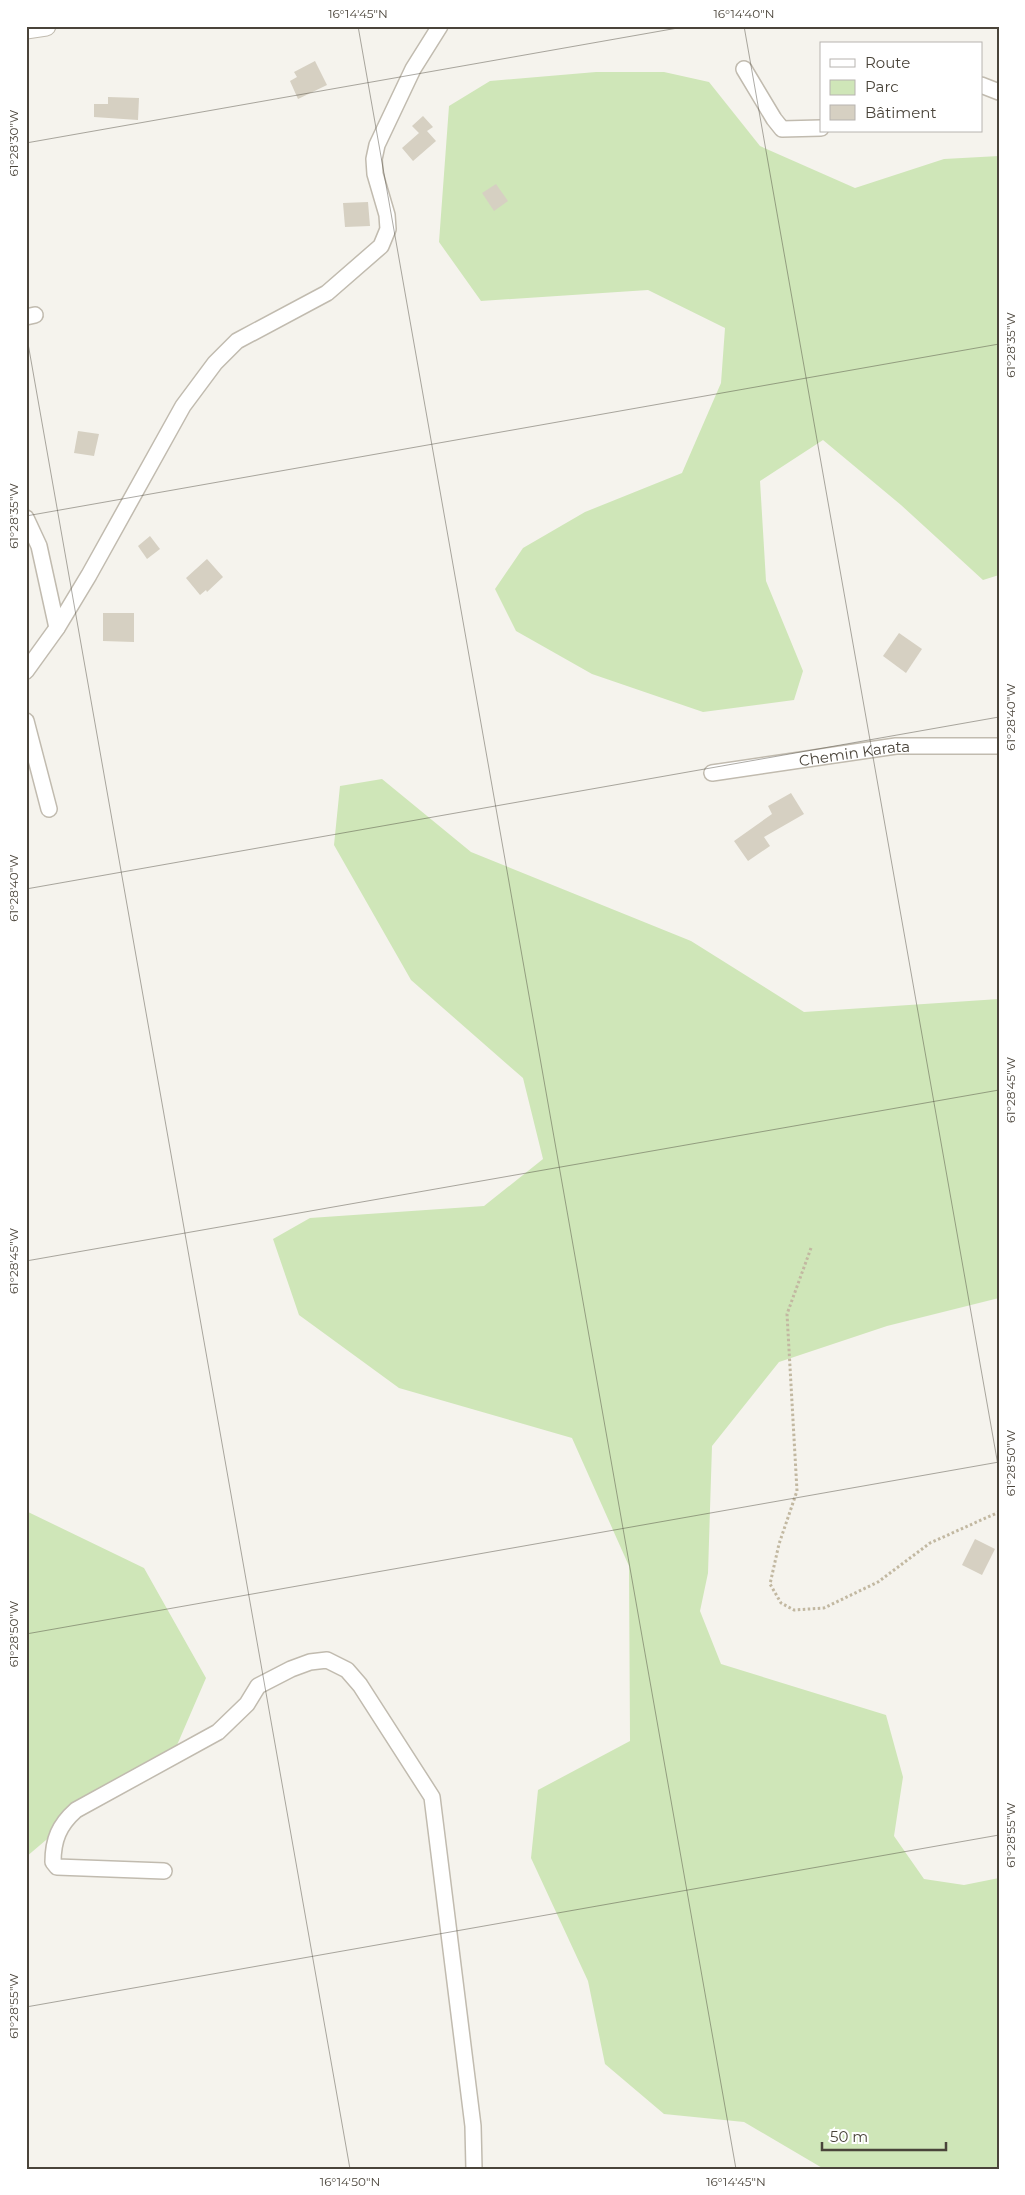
<svg xmlns="http://www.w3.org/2000/svg" width="1025" height="2195" font-family="Montserrat,sans-serif">
<style>
.green{fill:#cfe6b8}
.building{fill:#d6d0c2}
.lines{fill:none;stroke-linecap:round;stroke-linejoin:round}
.minor-casing{stroke:#c1bbaf;stroke-width:18}
.tertiary-casing{stroke:#c1bbaf;stroke-width:21}
.path{stroke:#c2b8a1;stroke-width:3;stroke-dasharray:2.5 2.5;stroke-linecap:butt}
.minor{stroke:#fff;stroke-width:15}
.tertiary{stroke:#fff;stroke-width:19}
.ticks{fill:none;stroke:#4a443a;stroke-width:1;stroke-opacity:0.45}
.labels{text-anchor:middle;dominant-baseline:central;stroke-width:5;stroke-linejoin:round;paint-order:stroke}
.street-label{font-size:15px;fill:#4a443a;stroke:#fff}
.neatline{fill:none;stroke:#4a443a;stroke-width:2}
.ticks-label{font-size:12px;text-anchor:middle;fill:#4a443a}
</style>
<rect width="100%" height="100%" fill="#f5f3ed"/>
<g class="green">
<path d="M596,72H664L709,82L760,146L855,188L944,159L999,156V575L983,580L901,505L823,440L760,481L766,581L803,671L794,700L703,712L592,674L516,631L495,589L523,548L585,512L682,473L721,383L725,328L648,290L481,301L439,242L449,106L490,81Z"/>
<path d="M382,779L471,852L691,941L804,1012L999,999V1298L887,1326L779,1362L712,1446L708,1573L700,1611L721,1664L886,1715L903,1777L894,1836L924,1879L964,1885L999,1878V2169H824L744,2122L664,2114L605,2064L588,1981L531,1858L538,1790L630,1741L629,1566L572,1438L399,1388L299,1315L273,1239L310,1218L484,1206L543,1159L523,1078L411,980L334,845L340,786Z"/>
<path d="M26,1511L144,1568L206,1678L171,1759L46,1840L26,1857Z"/>
</g>
<g class="building">
<path d="M315,61L327,85L298,99L290,81L297,77L294,72Z"/>
<path d="M108,97L139,98L138,120L94,117V104H108Z"/>
<path d="M423,116L433,127L427,131L436,141L413,161L402,148L419,133L412,126Z"/>
<path d="M496,184L508,201L494,211L482,193Z"/>
<path d="M368,202L370,226L345,227L343,203Z"/>
<path d="M78,431L99,434L94,456L74,453Z"/>
<path d="M150,536L160,549L147,559L138,546Z"/>
<path d="M207,559L223,577L207,592L206,590L200,595L186,578Z"/>
<path d="M103,613H134V642L103,641Z"/>
<path d="M899,633L922,649L906,673L883,656Z"/>
<path d="M791,793L804,814L764,837L770,846L748,861L734,841L772,814L768,806Z"/>
<path d="M975,1539L995,1549L982,1575L962,1565Z"/>
</g>
<g class="lines">
<g class="minor-casing">
<g id="minor">
<path d="M744,69L774,119L782,129L821,128"/>
<path d="M981,85L999,92"/>
<path d="M26,317L35,315"/>
<path d="M26,518L39,546L57,628"/>
<path d="M26,671L57,628L89,575L183,406L215,363L237,341L327,293L381,246L388,229L387,215L375,174L374,159L377,145L413,69L440,26"/>
<path d="M26,721L49,809"/>
<path id="s1" d="M712,773L896,746H999"/>
<path d="M164,1871L57,1867L53,1862C53,1840 59,1825 76,1810L218,1732L247,1704L258,1686L291,1669L310,1662L327,1660L347,1670L360,1685L432,1797L473,2126L474,2169"/>
</g>
</g>
<g class="tertiary-casing">
<path id="tertiary" d="M26,29L46,26"/>
</g>
<path class="path" d="M811,1248L787,1314L797,1491L779,1544L770,1584L781,1603L794,1610L824,1608L878,1582L930,1543L999,1512"/>
<use href="#minor" class="minor"/>
<use href="#tertiary" class="tertiary"/>
</g>
<path class="ticks" d="M358,26L736,2169M744,26L999,1471M26,143L689,26M26,332L350,2169M26,516L999,344M26,889L999,717M26,1261L999,1090M26,1634L999,1462M26,2007L999,1835"/>
<g class="labels">
<g class="street-label">
<text stroke="none"><textPath href="#s1" startOffset="144">Chemin Karata</textPath></text>
</g>
</g>
<rect width="1025" height="2195" fill="none" stroke="#ffffff" stroke-width="55"/>
<rect x="820" y="42" width="162" height="90" fill="#ffffff" stroke="#b7b4b0"/>
<rect x="830" y="59" width="25" height="8" fill="#ffffff" stroke="#b7b4b0"/>
<text x="865" y="68" font-size="15" fill="#4a443a">Route</text>
<rect x="830" y="80" width="25" height="15" fill="#cfe6b8" stroke="#b7b4b0"/>
<text x="865" y="92" font-size="15" fill="#4a443a">Parc</text>
<rect x="830" y="105" width="25" height="15" fill="#d6d0c2" stroke="#b7b4b0"/>
<text x="865" y="118" font-size="15" fill="#4a443a">Bâtiment</text>
<path d="M822 2142v8h124v-8" fill="none" stroke="#4a443a" stroke-width="2.5"/>
<text x="830" y="2142" font-size="15" fill="#4a443a" stroke="#ffffff" stroke-width="4" paint-order="stroke">50 m</text>
<rect x="28" y="28" width="970" height="2140" class="neatline"/>
<g class="ticks-label">
<text x="358" y="18">16°14'45"N</text>
<text x="744" y="18">16°14'40"N</text>
<text transform="translate(14 143) rotate(-90)" y="4">61°28'30"W</text>
<text transform="translate(1011 345) rotate(-90)" y="4">61°28'35"W</text>
<text transform="translate(14 516) rotate(-90)" y="4">61°28'35"W</text>
<text transform="translate(1011 717) rotate(-90)" y="4">61°28'40"W</text>
<text transform="translate(14 888) rotate(-90)" y="4">61°28'40"W</text>
<text transform="translate(1011 1090) rotate(-90)" y="4">61°28'45"W</text>
<text transform="translate(14 1261) rotate(-90)" y="4">61°28'45"W</text>
<text transform="translate(1011 1463) rotate(-90)" y="4">61°28'50"W</text>
<text transform="translate(14 1634) rotate(-90)" y="4">61°28'50"W</text>
<text transform="translate(1011 1835) rotate(-90)" y="4">61°28'55"W</text>
<text transform="translate(14 2006) rotate(-90)" y="4">61°28'55"W</text>
<text x="350" y="2186">16°14'50"N</text>
<text x="736" y="2186">16°14'45"N</text>
</g>
</svg>
